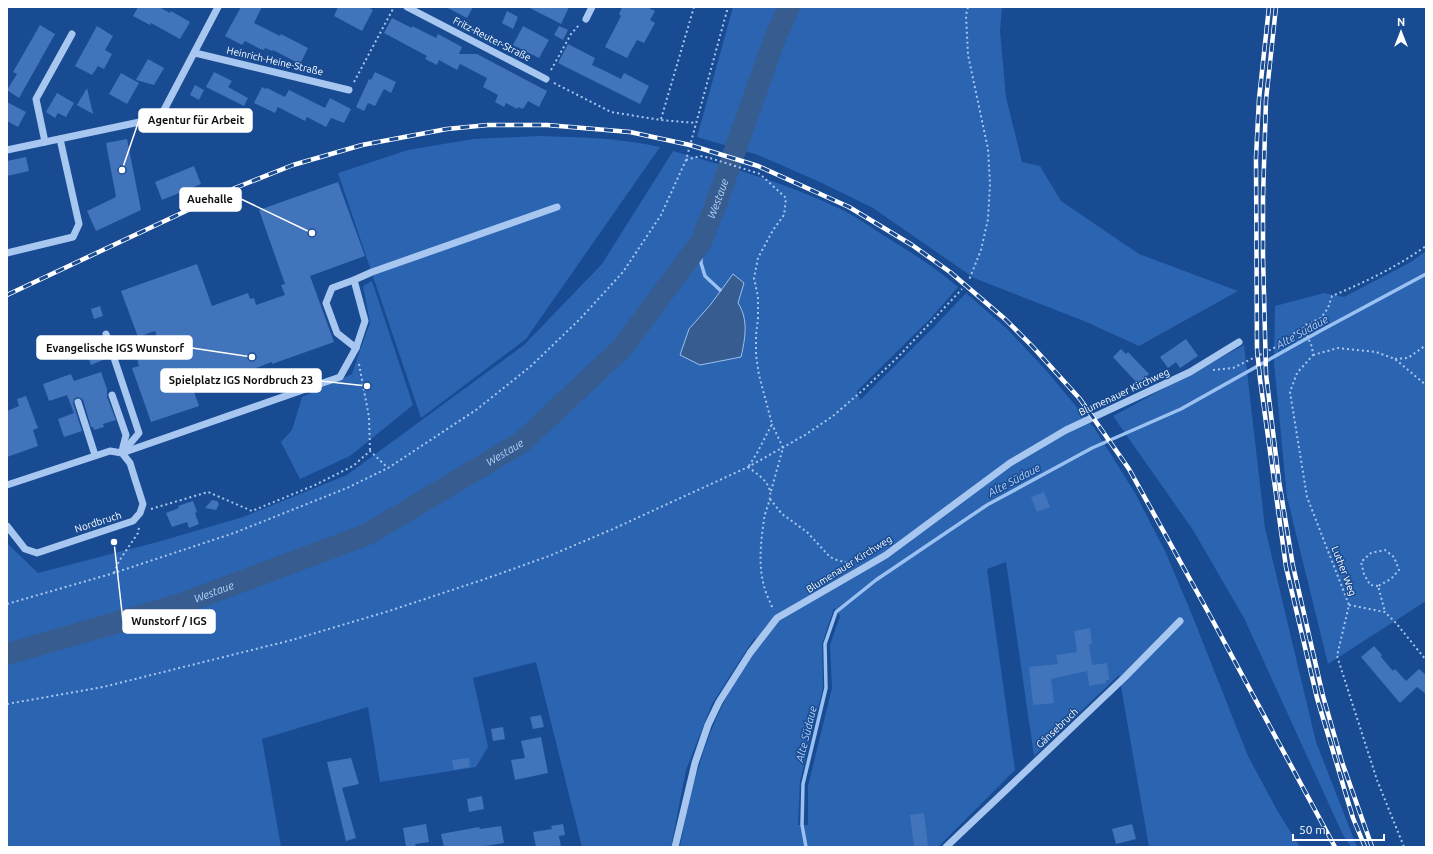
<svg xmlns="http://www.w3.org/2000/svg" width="1433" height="854" font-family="Ubuntu,sans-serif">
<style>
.green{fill:#2b64b1;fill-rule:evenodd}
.water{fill:#375c90;stroke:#9ac1f2}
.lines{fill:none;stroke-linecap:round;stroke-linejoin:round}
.stream{stroke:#9ac1f2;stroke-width:3.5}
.river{stroke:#375c90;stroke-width:22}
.building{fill:#4174ba}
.path{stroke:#a8c7f0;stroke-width:2;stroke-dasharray:2 3;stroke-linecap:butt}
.minor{stroke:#a8c7f0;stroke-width:7}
.rail-casing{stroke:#fff;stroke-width:4.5}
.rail{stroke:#184b92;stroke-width:3;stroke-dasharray:9;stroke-linecap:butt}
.labels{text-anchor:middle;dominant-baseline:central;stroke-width:3;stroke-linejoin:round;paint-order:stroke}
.street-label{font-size:10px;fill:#fff;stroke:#184b92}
.water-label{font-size:11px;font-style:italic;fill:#b4d1f7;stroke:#184b92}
.leader{fill:none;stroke:#fff;stroke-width:1.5}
.callout-dot{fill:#fff;stroke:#184b92;stroke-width:1.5}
.callout{fill:#fff;stroke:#fff;stroke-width:1.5}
.callout-label{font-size:11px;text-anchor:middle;font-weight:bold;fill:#111}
</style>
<rect width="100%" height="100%" fill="#184b92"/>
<g class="green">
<path d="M733,7H1002L1000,31L1006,97L1022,162L1040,166L1061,201L1139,254L1238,291L1139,346L1084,321L974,278L873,208L822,183L758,155L697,137Z"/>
<path d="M539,136C580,137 620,138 660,147L526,339L421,418L338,173L408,150L473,139Z"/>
<path d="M673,151C728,167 784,182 836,207C852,214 868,225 883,235C909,251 935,267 958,287L930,319L857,391L860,400L933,328L966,293L1006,328L1045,369L1095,429L1135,493L1165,551L1190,610L1248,756L1278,812L1300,847H1149L1119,675L1034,756L1006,562L987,569L1015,770L938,847H680C689,799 700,751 722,706C732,686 745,667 757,648L755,637L712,704L686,770L671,847H582L536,662L473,678L488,747L476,767L380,782L368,707L262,739L281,847H7V543L38,573L161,541L243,517L347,475L524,345L602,264ZM834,608L840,616L830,645L832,688L808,786V825H798L800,781L823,688L822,644Z"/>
<path d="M1426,251V601L1328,664L1287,497L1274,363L1275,306L1324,293L1344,297L1411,262Z"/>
<path d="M372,281L413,405L350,456L300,479L281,442L292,430L302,397L352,374L360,350L370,323L363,286Z"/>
<path d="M1244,345L1265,528L1316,742L1357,847H1351L1343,835L1244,618L1193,530L1113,416Z"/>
</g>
<path class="water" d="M733,274L744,283L738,303C749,320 745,339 741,357L700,365L680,355L689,329L711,304Z"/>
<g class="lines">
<g class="stream">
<path d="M701,242V263L705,276L720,290"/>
<path d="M806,847L802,825L803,784L826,688L825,644L836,612L876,580L987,505L1092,448L1181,409L1320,331L1426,274"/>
</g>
<path class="river" id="s1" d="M7,654L181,604L368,534L522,442L622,348L701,242L716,204L775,38L789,7"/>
</g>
<g class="building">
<path d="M138,7H159L170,13L171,11L190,22L180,39L151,23L150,25L133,16Z"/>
<path d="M241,7H262L254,23L280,36L281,34L308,48L300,64L273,50L272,51L265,48L264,50L260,49L245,41L242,45L225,36Z"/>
<path d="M338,7H368L373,10L362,31L334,16Z"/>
<path d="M446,7H473L467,18Z"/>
<path d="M528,7H569L561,24Z"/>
<path d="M622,7H647L655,11L650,20L655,23L644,43L637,40L627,58L605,47L621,16L619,14Z"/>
<path d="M507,11L518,17L513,29L502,23Z"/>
<path d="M392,18L412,28V26L436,38L438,34L462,47L459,54H477L547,91L539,107L528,101L523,109L518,107L517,109L506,103L504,107L495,102L498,95L483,87L487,78L460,64L457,70L439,60L437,65L425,59L427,56L384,33Z"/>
<path d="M40,25L55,34L19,98L7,90L17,74L13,72Z"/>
<path d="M97,26L113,36L105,50L112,54L104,69L98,66L92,75L75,66Z"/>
<path d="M523,26L549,40L539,58L513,45Z"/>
<path d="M559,26L568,30L563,40L554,35Z"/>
<path d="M568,44L595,58L592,65L601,69L621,79L624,73L649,86L640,104L558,63Z"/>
<path d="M148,59L164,68L154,85L136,80Z"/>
<path d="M214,72L232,81L228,87L248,98L244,106L206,87Z"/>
<path d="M375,72L396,82L391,93L384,89L375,106L368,103L364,111L356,107L369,79L371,80Z"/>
<path d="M121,73L139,83L127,104L109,94Z"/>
<path d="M195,85L204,90L199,100L190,95Z"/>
<path d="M262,87L266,89L267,88L285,97L289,90L325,108L330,98L351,109L344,123L331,118L326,127L307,117L305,121L278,107L275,113L254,103Z"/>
<path d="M87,88L93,114L77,105Z"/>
<path d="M57,93L74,103L66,117L58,113L55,118L46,112Z"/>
<path d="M7,102L26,112L18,127L7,121Z"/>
<path d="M127,139L141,210L96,231L87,211L116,197L106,143Z"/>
<path d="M26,157L29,171L7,176V161Z"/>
<path d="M194,166L201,184L162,200L155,182Z"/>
<path d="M338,182L365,256L310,276L334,342L272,364V362L251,370L252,371L194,392L199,406L151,422L132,368L139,366L137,358L161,350L155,331L138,337L121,291L197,264L212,306L248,293L250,299L254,298L256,305L285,295L281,285L285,284L259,210Z"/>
<path d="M100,306L103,316L94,319L91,309Z"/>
<path d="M1186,339L1198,356L1180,368L1176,362L1168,368L1160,357Z"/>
<path d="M1121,349L1126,354L1128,352L1149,374L1138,384L1113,357Z"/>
<path d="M99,350L103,360L91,365L87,354Z"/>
<path d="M101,372L107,389V397L116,420L103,424L104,427L94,430L93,427H91L83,400L81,398L77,397L74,399L73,403L82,431L64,437L58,419L74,413L67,395L49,401L43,384L71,374L74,381Z"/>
<path d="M26,396L38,428L33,430L38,446L7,457V411L19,406L17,399Z"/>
<path d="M1044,492L1050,507L1037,512L1031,497Z"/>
<path d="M212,500L217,501L219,504L216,510L205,508Z"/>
<path d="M193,501L197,512L195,513L199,524L189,528L187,522L172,527L166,513L179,508L178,506Z"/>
<path d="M1090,628L1092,644H1089L1092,665L1107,663L1109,680H1106V683L1089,686L1087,671L1051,679L1054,703L1033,705L1029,667L1058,664L1056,655L1077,652L1074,631Z"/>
<path d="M1374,646L1382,655L1381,657L1393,671L1395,669L1406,681L1419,669L1426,675V694L1417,687L1400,703L1361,657Z"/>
<path d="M541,715L544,727L533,729L530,717Z"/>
<path d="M503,727L505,739L493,741L491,729Z"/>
<path d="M541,737L548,773L515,780L511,760L525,758L521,741Z"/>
<path d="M351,758L359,784L342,788L356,838L346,841L327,762Z"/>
<path d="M469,758L470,767L454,770L452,760Z"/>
<path d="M482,796L484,809L469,812L467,799Z"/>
<path d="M924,813L928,846L914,847L910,815Z"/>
<path d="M426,824L429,842L415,844L416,847H406L403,828Z"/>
<path d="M563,824L565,835L559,836L561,847H536L533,832L552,829L551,826Z"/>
<path d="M1132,824L1136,839L1116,844L1112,829Z"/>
<path d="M501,826L504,843L479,847H444L441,834L479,827L480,829Z"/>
</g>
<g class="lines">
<g class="path">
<path d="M968,7L966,15L968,55L988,149L990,184L988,219L981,250L969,280"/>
<path d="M551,70L571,34L579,25"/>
<path d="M354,82L394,7"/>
<path d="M554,83L611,112L661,120L696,123"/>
<path d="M661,119L694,7"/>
<path d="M686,160L700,156L710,158L760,174L786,198L784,215L773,230L758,258L754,278L758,297V319L756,335V355L759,375L772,424L757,453L749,466"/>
<path d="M1303,326L1312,347L1313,355L1297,373L1290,392L1307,497L1349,605L1337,656L1377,780L1404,847"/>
<path d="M1313,355L1338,348L1376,352L1395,359L1426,385"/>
<path d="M1395,359L1408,358L1426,345"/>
<path d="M359,364L369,417L370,451"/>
<path d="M1213,370L1233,368L1280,345L1303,326L1321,318L1328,308L1332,296C1365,282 1397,267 1426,246"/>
<path d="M748,467C756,473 769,481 770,492C772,498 765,511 764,519C761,541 758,564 764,586C766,594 770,602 773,609"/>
<path d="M771,491L783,448L772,424"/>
<path d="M770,499L782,514L807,532L830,557L837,560L852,564"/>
<path d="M151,509L208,492L252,511L315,485L353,466L370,451L388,468"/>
<path d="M114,573L119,561L138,533L139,527"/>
<path d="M1378,586L1370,585L1364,574L1361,562L1371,553L1385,550L1394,557L1399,570L1391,579L1378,586L1385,612"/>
<path d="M7,604L114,573L234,533L347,488L388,468L476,410L531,366L580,319L623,272L661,215L686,160L728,7"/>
<path d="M1349,605L1385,612L1396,623L1426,660"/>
<path d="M7,704L103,687L292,640L389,611L485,579L549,556L613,529L748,467L805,435L833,416L863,390L898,357L962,289"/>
</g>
<g class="minor">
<path d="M407,7L546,79"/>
<path d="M586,19L592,7"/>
<path d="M195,53L349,90"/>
<path d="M45,142L36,99L72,34"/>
<path d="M7,150L154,119L164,110L218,7"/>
<path d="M7,253L73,237L79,224L60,139"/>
<path d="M354,280L332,288L326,303L337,333L356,348"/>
<path d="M106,334L139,433L122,453"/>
<path d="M112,395L126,435L122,451"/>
<path d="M78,402L95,455"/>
<path d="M122,453L340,377L356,348L365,321L354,280L372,272L557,207"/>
<path d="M7,485L110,451L122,453L130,463L135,479L143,504L140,513L133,521L37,553L25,549L7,526"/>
<path d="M675,847L695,763L708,725L719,702L750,653L777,618L886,555L1010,463L1066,430L1190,372L1239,342"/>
<path d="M946,847L1125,677L1180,621"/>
</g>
<g class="rail-casing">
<g id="rail">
<path d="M1269,7L1259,99L1256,157L1257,349L1260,379L1286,567L1317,698L1353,818L1365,847"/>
<path d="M1276,7L1266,100L1263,197V256L1266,374L1279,481L1293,566L1323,696L1342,762L1372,847"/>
<path d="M7,295L235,188L293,165L362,145L447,129L488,125H547L630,132L690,145L758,166L849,207L912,245L950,272L1005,319L1032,346L1080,399L1129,469L1207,610L1335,847"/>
</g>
</g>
<use href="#rail" class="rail"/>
</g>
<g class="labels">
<g class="street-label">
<text transform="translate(492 39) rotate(27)">Fritz-Reuter-Straße</text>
<text transform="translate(275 61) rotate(13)">Heinrich-Heine-Straße</text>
<text transform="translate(1124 392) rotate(-25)">Blumenauer Kirchweg</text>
<text transform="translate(98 522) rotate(-18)">Nordbruch</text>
<text transform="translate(849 564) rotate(-32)">Blumenauer Kirchweg</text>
<text transform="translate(1344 571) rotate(69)">Luther Weg</text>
<text transform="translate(1057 728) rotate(-43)">Gänsebruch</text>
</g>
<g class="water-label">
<text stroke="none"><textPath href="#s1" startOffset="876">Westaue</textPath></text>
<text transform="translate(1302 332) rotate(-29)">Alte Südaue</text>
<text stroke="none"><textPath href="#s1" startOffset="540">Westaue</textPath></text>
<text transform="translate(1014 480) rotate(-28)">Alte Südaue</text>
<text stroke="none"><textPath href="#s1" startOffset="216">Westaue</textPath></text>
<text transform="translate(806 734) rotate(-76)">Alte Südaue</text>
</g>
</g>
<path class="leader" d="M122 170L139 120M312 233L241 199M252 357L192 348M367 386L321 381M114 542L123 621"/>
<g class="callout-dot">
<circle cx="122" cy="170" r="4"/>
<circle cx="312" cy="233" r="4"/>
<circle cx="252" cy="357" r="4"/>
<circle cx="367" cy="386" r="4"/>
<circle cx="114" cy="542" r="4"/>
</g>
<g class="callout">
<rect x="139" y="109" width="113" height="23" rx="4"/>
<rect x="180" y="188" width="61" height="23" rx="4"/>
<rect x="37" y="336" width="155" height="23" rx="4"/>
<rect x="161" y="369" width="160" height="23" rx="4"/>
<rect x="123" y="610" width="92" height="23" rx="4"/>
</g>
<g class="callout-label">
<text x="196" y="124">Agentur für Arbeit</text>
<text x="210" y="203">Auehalle</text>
<text x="115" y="352">Evangelische IGS Wunstorf</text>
<text x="241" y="384">Spielplatz IGS Nordbruch 23</text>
<text x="169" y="625">Wunstorf / IGS</text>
</g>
<rect width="1433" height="854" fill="none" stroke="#ffffff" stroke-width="16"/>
<g transform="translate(1401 32)" stroke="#184b92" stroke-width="3" paint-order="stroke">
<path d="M0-3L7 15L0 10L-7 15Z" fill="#ffffff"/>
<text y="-6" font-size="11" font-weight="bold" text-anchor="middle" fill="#ffffff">N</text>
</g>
<path d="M1293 834v6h91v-6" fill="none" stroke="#ffffff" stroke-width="2"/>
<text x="1299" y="834" font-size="12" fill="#ffffff" stroke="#184b92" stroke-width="3" paint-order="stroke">50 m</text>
</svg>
